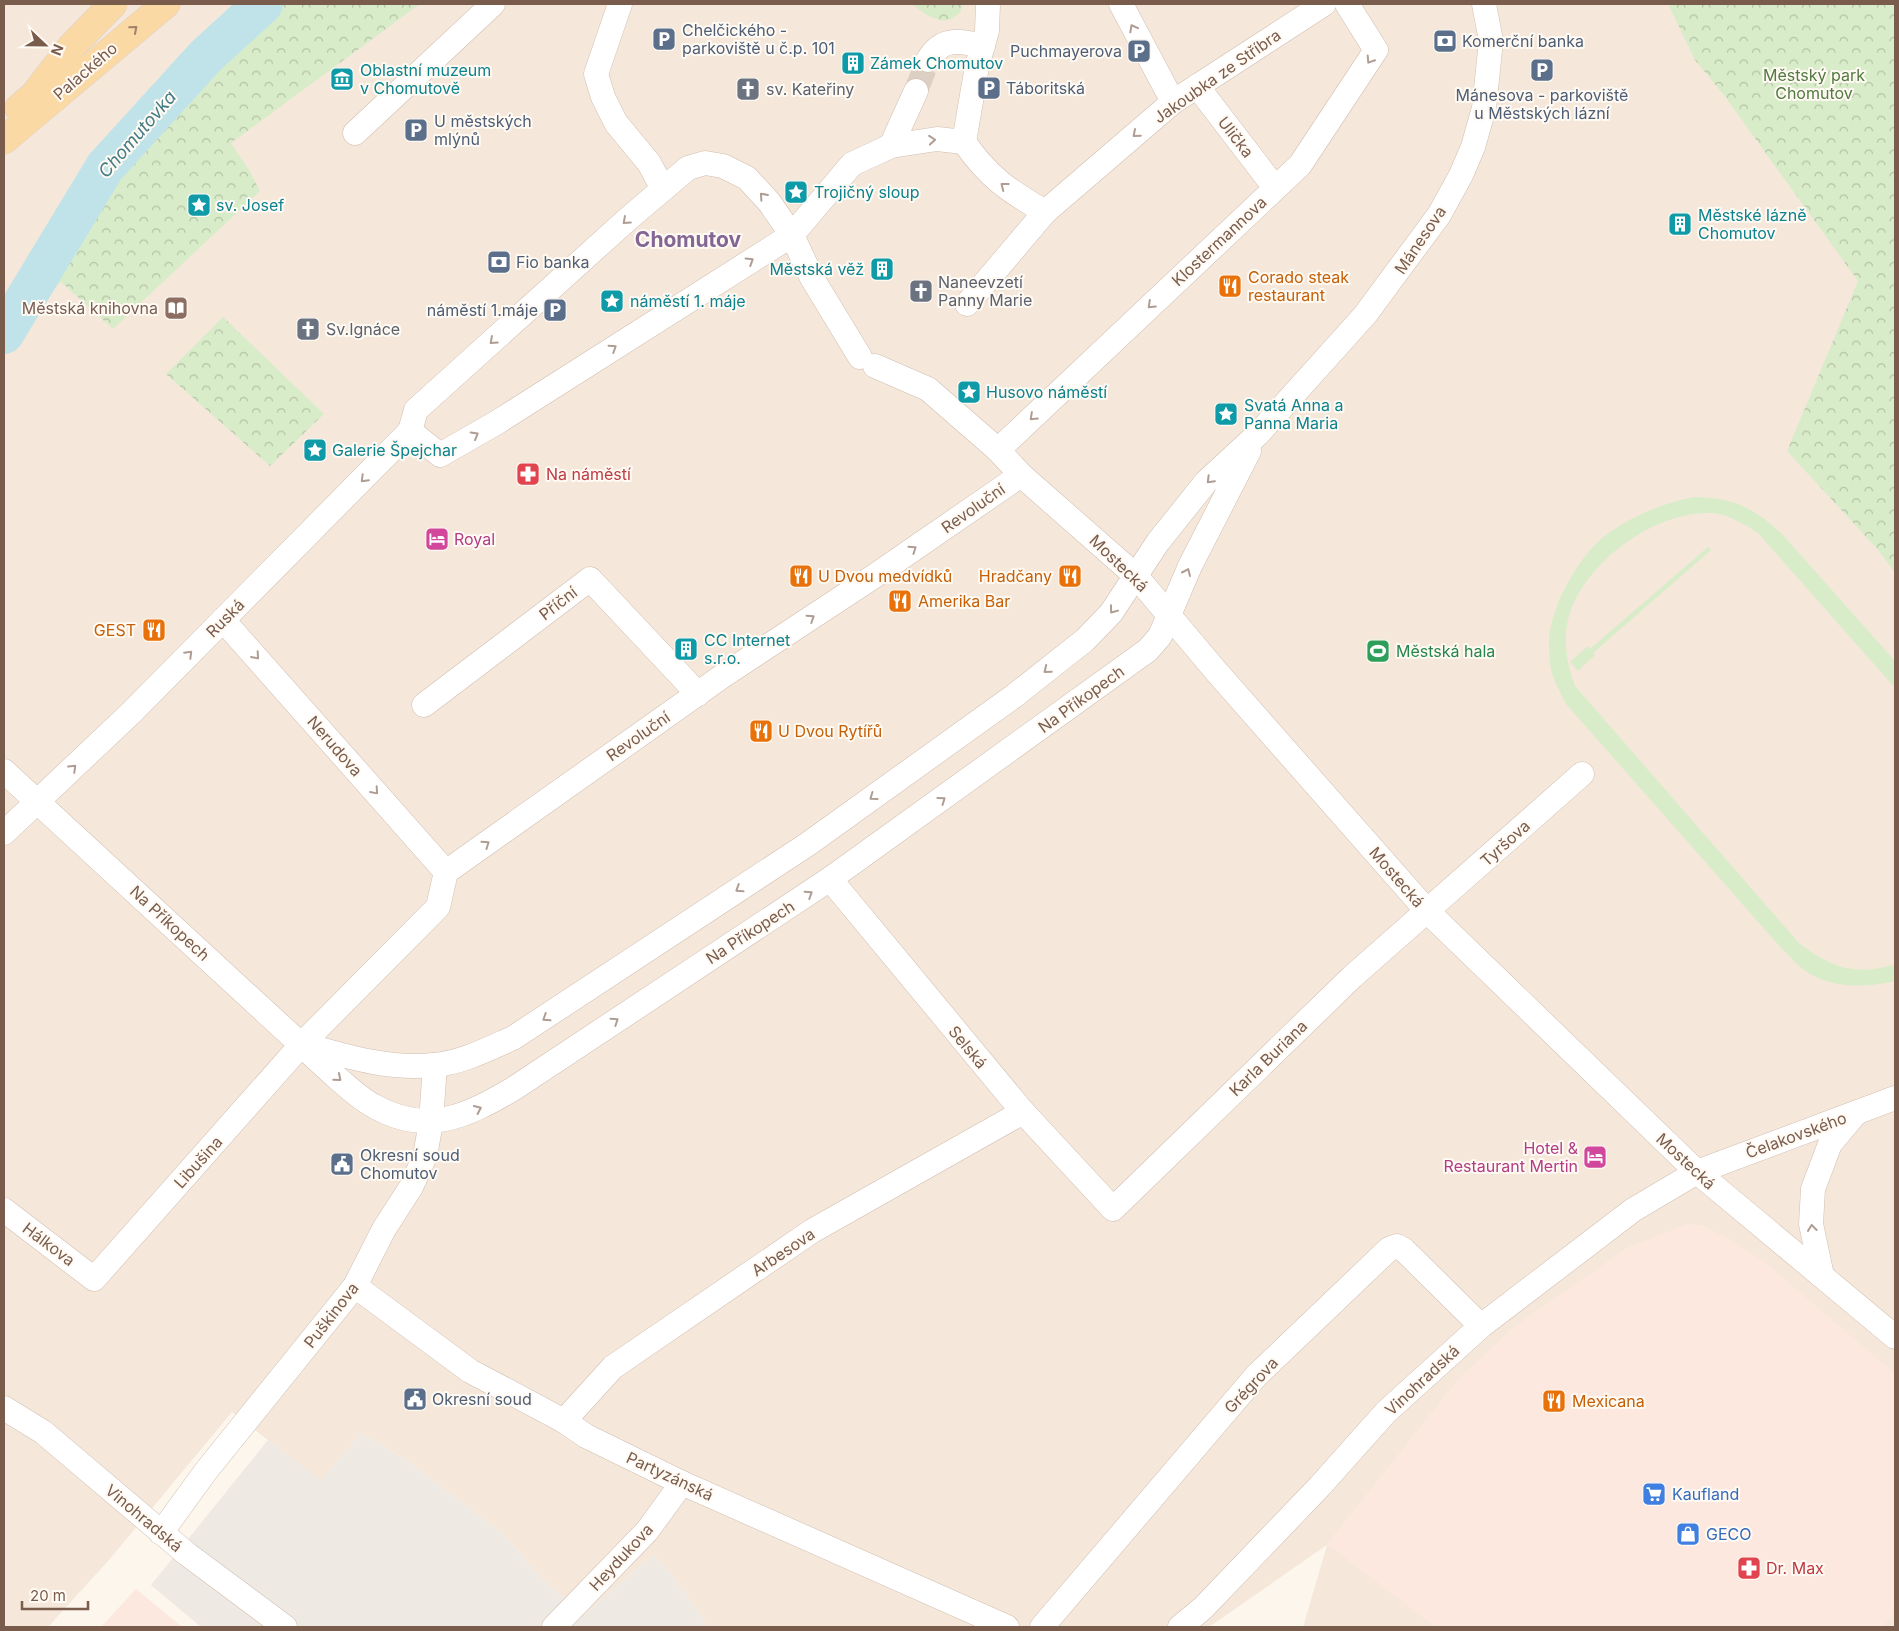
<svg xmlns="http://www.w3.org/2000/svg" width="1899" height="1631" font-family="Inter,sans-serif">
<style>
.residential{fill:#f5e8da}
.commercial{fill:#fde8e0}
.industrial{fill:#efe9e4}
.grass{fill:#d8ecc9}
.park{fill:url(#park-crowns)}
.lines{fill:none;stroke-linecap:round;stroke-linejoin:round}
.river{stroke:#bfe3e8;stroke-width:40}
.minor-tunnel{stroke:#dcd0c4;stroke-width:24;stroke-dasharray:24 12;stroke-linecap:butt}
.minor-casing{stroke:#d1beb0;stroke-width:25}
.major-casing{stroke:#dad1cd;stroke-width:29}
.minor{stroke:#fff;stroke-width:24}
.major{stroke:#fbd9a5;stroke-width:28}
.oneway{stroke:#af9d94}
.oneway2{stroke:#a18267}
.labels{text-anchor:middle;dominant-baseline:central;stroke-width:4;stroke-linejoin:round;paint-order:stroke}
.service-label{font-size:16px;fill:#4e5e75;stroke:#fffaf3;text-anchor:start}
.culture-label{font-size:16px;fill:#0d838f;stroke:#fffaf3;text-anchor:start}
.street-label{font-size:16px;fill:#7a5c4d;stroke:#fffaf3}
.park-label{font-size:16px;fill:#537a41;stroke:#fffaf3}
.worship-label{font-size:16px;fill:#5b616d;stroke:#fffaf3;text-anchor:start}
.food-label{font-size:16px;fill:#c56008;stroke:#fffaf3;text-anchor:start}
.education-label{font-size:16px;fill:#785e54;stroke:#fffaf3;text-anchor:end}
.health-label{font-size:16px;fill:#be3a42;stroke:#fffaf3;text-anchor:start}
.hotel-label{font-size:16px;fill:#b23c85;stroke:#fffaf3;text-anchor:start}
.leisure-label{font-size:16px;fill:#27864d;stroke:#fffaf3;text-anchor:start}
.shop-label{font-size:16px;fill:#366cbe;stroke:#fffaf3;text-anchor:start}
.water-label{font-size:18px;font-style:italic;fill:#437c86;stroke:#fffaf3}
.district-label{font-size:21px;font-weight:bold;fill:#846695;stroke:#fffaf3}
</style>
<defs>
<pattern id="park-crowns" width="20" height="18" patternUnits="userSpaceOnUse" patternTransform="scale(1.25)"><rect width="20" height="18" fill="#d8ecc9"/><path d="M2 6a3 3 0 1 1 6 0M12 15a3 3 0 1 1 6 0" fill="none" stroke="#b4c2a5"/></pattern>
</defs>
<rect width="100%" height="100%" fill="#fdf6ec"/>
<path class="residential" d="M4,4H1895V1627H1303L1327,1545L1209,1627H708L673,1576L653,1555L584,1615L540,1577L504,1535L403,1458L361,1433L321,1482L232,1412L109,1560L48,1627H4Z"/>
<g class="commercial">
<path d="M1688,1224L1703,1226L1727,1238L1762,1260L1895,1374V1611L1883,1627H1436L1327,1544L1457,1381L1514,1327L1629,1247Z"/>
<path d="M136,1589L182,1627H101Z"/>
</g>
<path class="industrial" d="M361,1433L403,1458L504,1535L540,1577L584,1615L653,1555L673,1576L708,1627H201L151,1585L268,1440L321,1481Z"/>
<g class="grass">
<path d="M1694,497C1734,498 1753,507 1782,534L1895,661V688L1757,532C1743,524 1728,514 1712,513C1651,510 1569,572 1566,635C1565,653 1569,669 1575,686L1799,943C1829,967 1857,977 1895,964V981C1866,988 1830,989 1804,970C1796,964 1789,955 1781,948L1566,704C1561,693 1553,680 1551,669C1549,658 1548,641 1550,631C1556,597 1582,551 1610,532C1636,514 1664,503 1694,497Z"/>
<path d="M1708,547L1711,550L1593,653L1595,655L1578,671L1570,662L1588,646L1590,649Z"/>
</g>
<g class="park">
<path d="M278,4H420L231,143L249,170L260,191L113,329L61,282L54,288L45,279L96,194L178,97L239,37Z"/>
<path d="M912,4H962L961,11C945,30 927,16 912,4Z"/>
<path d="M1668,4H1895V573L1879,551L1787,451L1858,281L1723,94L1695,60Z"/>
<path d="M223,317L324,414L270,466L166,374Z"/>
</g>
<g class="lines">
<path class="river" d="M4,334L105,167L206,56L263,4"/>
<path class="minor-tunnel" d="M916,91L928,60"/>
<g class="minor-casing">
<g id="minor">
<path d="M620,4L596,74L603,97L616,123L649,163L663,189"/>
<path d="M1121,4L1173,102"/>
<path d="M928,60C942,36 960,41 983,46"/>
<path d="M1197,86L1275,188"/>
<path d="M355,133L493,4"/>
<path d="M964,142L977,66L987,31L988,4"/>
<path d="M964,142C989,178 1008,190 1045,212"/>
<path d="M891,146L916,91"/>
<path d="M967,304L1045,212L1173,102L1324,4"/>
<path d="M860,357L812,278L792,235L769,202L747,178L723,166L705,163L688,168L629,218L416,410L410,431L440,455L496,423L792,235L852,164L891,146L937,139L964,142"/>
<path d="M875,366L928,389L998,450L1021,475L1136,576L1215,670L1428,912L1697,1172L1895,1337"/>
<path d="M998,450L1300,165L1376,50L1347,4"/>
<path d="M223,620L446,872"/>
<path d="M424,705L590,579L698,694"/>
<path d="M4,771L335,1076C347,1086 360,1099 374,1106C426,1136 467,1116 513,1089L830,879L1148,650L1160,636L1190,566L1249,451"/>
<path d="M4,833L132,712L410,431"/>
<path d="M830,879L1023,1112L1113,1209L1352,977L1582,774"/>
<path d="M302,1044C345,1056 389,1070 434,1065C461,1063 488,1049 513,1038L808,844L1014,696L1085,640L1111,613L1158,542L1206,482L1258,434L1365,315L1439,215L1461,175L1473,147L1484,108L1491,41L1484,4"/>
<path d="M4,1210L94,1279L302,1044L438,907L446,872L724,675L873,577L1021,475"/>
<path d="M1822,1276L1811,1224L1813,1189L1830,1144L1856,1113"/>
<path d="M355,1286L470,1371L564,1421L586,1436L682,1483L1007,1627"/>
<path d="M4,1408L43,1432L187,1554L285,1627"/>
<path d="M564,1421L613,1367L812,1231L1023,1112"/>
<path d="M161,1533L206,1471L355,1286L384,1229L411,1187L425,1156L431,1122L435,1065"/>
<path d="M554,1627L647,1531L682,1483"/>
<path d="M1042,1627L1256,1376L1389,1249L1397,1246L1404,1250L1481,1326"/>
<path d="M1180,1627L1203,1608L1320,1486L1386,1412L1481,1326L1633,1210L1697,1172L1895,1098"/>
</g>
</g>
<g class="major-casing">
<g id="major">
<path d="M19,108L34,95L71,47L113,4"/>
<path d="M4,140L166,4"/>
</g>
</g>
<use href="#minor" class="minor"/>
<use href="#major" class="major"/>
</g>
<defs><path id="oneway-chevron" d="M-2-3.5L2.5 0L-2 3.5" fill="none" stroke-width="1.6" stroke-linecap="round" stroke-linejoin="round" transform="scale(1.25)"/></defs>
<g class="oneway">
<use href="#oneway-chevron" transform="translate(1133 28) rotate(-118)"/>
<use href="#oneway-chevron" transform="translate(1370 60) rotate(123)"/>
<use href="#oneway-chevron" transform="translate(1136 134) rotate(139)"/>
<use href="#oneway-chevron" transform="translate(932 140) rotate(-5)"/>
<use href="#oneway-chevron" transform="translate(1004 186) rotate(-142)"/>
<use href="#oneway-chevron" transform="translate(763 196) rotate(-132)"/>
<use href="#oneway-chevron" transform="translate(626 221) rotate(138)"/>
<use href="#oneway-chevron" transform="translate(750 261) rotate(-32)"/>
<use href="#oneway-chevron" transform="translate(1151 305) rotate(137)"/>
<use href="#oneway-chevron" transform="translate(493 341) rotate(138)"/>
<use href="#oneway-chevron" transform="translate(613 348) rotate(-33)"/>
<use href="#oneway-chevron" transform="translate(1033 417) rotate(137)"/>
<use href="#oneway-chevron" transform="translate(475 435) rotate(-30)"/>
<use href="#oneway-chevron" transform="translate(364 479) rotate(135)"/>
<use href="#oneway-chevron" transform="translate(1210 480) rotate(135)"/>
<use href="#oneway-chevron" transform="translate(913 549) rotate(-35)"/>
<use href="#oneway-chevron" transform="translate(1187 572) rotate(-66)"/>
<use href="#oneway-chevron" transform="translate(1113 610) rotate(127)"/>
<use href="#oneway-chevron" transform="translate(811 618) rotate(-33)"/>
<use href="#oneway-chevron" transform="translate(189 654) rotate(-45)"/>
<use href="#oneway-chevron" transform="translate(256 656) rotate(49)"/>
<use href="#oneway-chevron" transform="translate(1047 670) rotate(141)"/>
<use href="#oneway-chevron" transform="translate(73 768) rotate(-44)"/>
<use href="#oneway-chevron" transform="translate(375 791) rotate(49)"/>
<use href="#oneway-chevron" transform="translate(873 797) rotate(144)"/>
<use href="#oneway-chevron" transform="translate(942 800) rotate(-36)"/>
<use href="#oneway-chevron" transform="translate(486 844) rotate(-35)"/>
<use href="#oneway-chevron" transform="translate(739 889) rotate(147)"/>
<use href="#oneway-chevron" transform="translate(809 894) rotate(-33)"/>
<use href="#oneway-chevron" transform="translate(546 1018) rotate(147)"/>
<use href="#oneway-chevron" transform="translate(615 1021) rotate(-34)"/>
<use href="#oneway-chevron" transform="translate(338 1078) rotate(40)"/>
<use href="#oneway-chevron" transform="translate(478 1109) rotate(-25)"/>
<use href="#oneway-chevron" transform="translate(1812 1228) rotate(-97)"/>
</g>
<use class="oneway2" href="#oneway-chevron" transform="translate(134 29) rotate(-41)"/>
<defs>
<g id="parking-square" transform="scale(1.25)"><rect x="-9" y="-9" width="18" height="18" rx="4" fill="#5c6f8a" stroke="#fffaf3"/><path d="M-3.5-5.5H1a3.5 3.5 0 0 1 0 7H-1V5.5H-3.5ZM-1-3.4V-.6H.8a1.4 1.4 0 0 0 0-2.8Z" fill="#fff"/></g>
<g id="bank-square" transform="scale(1.25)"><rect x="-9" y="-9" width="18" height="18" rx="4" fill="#5c6f8a" stroke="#fffaf3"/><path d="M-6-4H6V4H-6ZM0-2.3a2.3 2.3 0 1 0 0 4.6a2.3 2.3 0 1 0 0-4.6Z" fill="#fff"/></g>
<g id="building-square" transform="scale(1.25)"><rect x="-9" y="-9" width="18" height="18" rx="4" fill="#0f9aa8" stroke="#fffaf3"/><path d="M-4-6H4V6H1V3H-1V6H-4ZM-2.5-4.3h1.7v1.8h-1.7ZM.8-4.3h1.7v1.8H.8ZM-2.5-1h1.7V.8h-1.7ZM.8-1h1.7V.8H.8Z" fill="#fff"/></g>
<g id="museum-square" transform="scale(1.25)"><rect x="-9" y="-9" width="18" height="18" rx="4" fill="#0f9aa8" stroke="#fffaf3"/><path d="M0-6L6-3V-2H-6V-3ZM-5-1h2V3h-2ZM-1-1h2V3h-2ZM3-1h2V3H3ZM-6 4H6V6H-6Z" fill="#fff"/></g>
<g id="church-square" transform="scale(1.25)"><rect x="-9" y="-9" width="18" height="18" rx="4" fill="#6b7280" stroke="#fffaf3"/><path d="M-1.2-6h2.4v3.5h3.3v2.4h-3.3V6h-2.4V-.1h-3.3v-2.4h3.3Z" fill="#fff"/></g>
<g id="sight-square" transform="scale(1.25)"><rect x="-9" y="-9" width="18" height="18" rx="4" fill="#0f9aa8" stroke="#fffaf3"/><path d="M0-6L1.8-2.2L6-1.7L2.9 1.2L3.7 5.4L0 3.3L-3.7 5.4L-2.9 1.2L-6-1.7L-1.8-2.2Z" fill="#fff"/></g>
<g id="restaurant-square" transform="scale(1.25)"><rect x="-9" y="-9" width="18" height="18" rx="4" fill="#e8710a" stroke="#fffaf3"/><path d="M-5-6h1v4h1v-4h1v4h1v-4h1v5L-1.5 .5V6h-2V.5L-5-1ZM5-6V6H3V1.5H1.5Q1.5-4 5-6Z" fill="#fff"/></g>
<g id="library-square" transform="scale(1.25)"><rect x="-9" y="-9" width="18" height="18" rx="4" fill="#8d6e63" stroke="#fffaf3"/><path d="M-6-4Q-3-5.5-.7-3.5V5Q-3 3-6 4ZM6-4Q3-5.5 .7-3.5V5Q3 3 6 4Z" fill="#fff"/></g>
<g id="pharmacy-square" transform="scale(1.25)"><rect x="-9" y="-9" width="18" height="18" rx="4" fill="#e0444e" stroke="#fffaf3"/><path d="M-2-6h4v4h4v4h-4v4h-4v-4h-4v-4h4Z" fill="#fff"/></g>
<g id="hotel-square" transform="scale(1.25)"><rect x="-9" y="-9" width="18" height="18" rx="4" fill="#d1479c" stroke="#fffaf3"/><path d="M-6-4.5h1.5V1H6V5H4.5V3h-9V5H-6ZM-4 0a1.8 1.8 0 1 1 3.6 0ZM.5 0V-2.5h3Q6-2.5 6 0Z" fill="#fff"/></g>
<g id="stadium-square" transform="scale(1.25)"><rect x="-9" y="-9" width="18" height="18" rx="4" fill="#2e9e5b" stroke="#fffaf3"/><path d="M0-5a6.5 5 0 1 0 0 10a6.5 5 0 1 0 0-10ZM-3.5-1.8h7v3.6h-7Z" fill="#fff"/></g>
<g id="civic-square" transform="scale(1.25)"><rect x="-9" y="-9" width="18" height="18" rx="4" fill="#5c6f8a" stroke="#fffaf3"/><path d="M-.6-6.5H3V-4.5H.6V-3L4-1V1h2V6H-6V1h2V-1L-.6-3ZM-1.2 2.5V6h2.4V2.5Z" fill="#fff"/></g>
<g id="supermarket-square" transform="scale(1.25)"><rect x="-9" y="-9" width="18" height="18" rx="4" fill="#3f7fe0" stroke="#fffaf3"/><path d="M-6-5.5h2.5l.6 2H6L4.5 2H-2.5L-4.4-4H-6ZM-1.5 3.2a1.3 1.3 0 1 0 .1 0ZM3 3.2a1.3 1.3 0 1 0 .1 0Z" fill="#fff"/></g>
<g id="shop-square" transform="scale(1.25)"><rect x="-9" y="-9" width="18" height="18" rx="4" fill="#3f7fe0" stroke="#fffaf3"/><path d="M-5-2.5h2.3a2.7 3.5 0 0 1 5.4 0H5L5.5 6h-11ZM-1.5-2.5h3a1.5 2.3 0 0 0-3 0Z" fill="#fff"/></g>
</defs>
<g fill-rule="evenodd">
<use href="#parking-square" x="664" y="39"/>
<use href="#bank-square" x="1445" y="41"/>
<use href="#parking-square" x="1139" y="51"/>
<use href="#building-square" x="853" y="63"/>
<use href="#parking-square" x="1542" y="70"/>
<use href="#museum-square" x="342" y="79"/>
<use href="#parking-square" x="989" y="88"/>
<use href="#church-square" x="748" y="89"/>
<use href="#parking-square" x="416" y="130"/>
<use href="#sight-square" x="796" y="192"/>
<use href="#sight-square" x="199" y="205"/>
<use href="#building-square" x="1680" y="224"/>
<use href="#bank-square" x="499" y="262"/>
<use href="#building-square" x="882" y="269"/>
<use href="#restaurant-square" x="1230" y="286"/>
<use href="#church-square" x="921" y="291"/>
<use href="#sight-square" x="612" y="301"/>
<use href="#library-square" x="176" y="308"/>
<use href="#parking-square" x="555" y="310"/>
<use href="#church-square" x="308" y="329"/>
<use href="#sight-square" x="969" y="392"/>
<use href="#sight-square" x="1226" y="414"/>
<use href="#sight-square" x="315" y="450"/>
<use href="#pharmacy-square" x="528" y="474"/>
<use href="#hotel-square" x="437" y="539"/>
<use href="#restaurant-square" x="801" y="576"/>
<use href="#restaurant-square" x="1070" y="576"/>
<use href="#restaurant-square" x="900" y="601"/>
<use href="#restaurant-square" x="154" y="630"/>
<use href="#building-square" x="686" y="649"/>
<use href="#stadium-square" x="1378" y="651"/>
<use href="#restaurant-square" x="761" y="731"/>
<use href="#hotel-square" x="1595" y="1157"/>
<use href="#civic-square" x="342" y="1164"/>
<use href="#civic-square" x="415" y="1399"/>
<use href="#restaurant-square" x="1554" y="1401"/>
<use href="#supermarket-square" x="1654" y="1494"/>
<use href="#shop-square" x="1688" y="1534"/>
<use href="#pharmacy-square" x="1749" y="1568"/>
</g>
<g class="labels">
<g class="service-label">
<text x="682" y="30">Chelčického -<tspan x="682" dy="18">parkoviště u č.p. 101</tspan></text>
<text x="1462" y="41">Komerční banka</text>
<text x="1122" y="51" text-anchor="end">Puchmayerova</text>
<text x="1006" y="88">Táboritská</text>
<text x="1542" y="95" text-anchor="middle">Mánesova - parkoviště<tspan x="1542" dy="18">u Městských lázní</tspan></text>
<text x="434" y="121">U městských<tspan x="434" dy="18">mlýnů</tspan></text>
<text x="516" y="262">Fio banka</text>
<text x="538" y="310" text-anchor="end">náměstí 1.máje</text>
<text x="360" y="1155">Okresní soud<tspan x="360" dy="18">Chomutov</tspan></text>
<text x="432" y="1399">Okresní soud</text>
</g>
<g class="culture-label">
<text x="870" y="63">Zámek Chomutov</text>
<text x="360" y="70">Oblastní muzeum<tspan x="360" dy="18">v Chomutově</tspan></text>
<text x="814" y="192">Trojičný sloup</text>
<text x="216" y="205">sv. Josef</text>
<text x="1698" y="215">Městské lázně<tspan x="1698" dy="18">Chomutov</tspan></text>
<text x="864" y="269" text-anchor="end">Městská věž</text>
<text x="630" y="301">náměstí 1. máje</text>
<text x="986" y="392">Husovo náměstí</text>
<text x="1244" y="405">Svatá Anna a<tspan x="1244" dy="18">Panna Maria</tspan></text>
<text x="332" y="450">Galerie Špejchar</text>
<text x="704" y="640">CC Internet<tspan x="704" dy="18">s.r.o.</tspan></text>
</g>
<g class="street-label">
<text transform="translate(85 71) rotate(-41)">Palackého</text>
<text transform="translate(1217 76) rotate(-35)">Jakoubka ze Stříbra</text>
<text transform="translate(1236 137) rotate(52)">Ulička</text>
<text transform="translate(1420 240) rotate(-56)">Mánesova</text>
<text transform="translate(1219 241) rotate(-43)">Klostermannova</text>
<text transform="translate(973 508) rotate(-35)">Revoluční</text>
<text transform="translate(1119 563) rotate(44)">Mostecká</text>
<text transform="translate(558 603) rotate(-38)">Příční</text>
<text transform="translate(225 618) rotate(-45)">Ruská</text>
<text transform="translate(1081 699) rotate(-36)">Na Příkopech</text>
<text transform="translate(638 736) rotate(-35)">Revoluční</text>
<text transform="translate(335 746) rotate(49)">Nerudova</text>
<text transform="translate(1505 843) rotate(-42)">Tyršova</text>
<text transform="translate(1397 877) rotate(49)">Mostecká</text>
<text transform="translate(170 923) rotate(43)">Na Příkopech</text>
<text transform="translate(750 932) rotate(-33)">Na Příkopech</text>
<text transform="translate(968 1047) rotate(50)">Selská</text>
<text transform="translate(1268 1058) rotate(-44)">Karla Buriana</text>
<text transform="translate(1796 1135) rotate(-20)">Čelakovského</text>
<text transform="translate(1686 1161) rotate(43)">Mostecká</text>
<text transform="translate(198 1162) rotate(-48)">Libušina</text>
<text transform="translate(49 1244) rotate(37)">Hálkova</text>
<text transform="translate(783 1252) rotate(-34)">Arbesova</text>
<text transform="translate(331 1315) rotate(-52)">Puškinova</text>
<text transform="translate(1422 1380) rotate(-43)">Vinohradská</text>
<text transform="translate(1251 1385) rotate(-47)">Grégrova</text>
<text transform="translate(670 1476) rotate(25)">Partyzánská</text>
<text transform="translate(144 1518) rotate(40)">Vinohradská</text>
<text transform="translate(621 1557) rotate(-47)">Heydukova</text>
</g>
<g class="park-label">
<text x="1814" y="75">Městský park<tspan x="1814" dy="18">Chomutov</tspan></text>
</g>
<g class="worship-label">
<text x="766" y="89">sv. Kateřiny</text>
<text x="938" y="282">Naneevzetí<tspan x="938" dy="18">Panny Marie</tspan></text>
<text x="326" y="329">Sv.Ignáce</text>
</g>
<g class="food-label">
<text x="1248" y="277">Corado steak<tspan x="1248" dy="18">restaurant</tspan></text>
<text x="818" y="576">U Dvou medvídků</text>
<text x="1052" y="576" text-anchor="end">Hradčany</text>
<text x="918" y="601">Amerika Bar</text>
<text x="136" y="630" text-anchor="end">GEST</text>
<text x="778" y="731">U Dvou Rytířů</text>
<text x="1572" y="1401">Mexicana</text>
</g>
<g class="education-label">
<text x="158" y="308">Městská knihovna</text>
</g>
<g class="health-label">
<text x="546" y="474">Na náměstí</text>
<text x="1766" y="1568">Dr. Max</text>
</g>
<g class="hotel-label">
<text x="454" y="539">Royal</text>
<text x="1578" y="1148" text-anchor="end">Hotel &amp;<tspan x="1578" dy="18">Restaurant Mertin</tspan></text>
</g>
<g class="leisure-label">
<text x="1396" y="651">Městská hala</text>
</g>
<g class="shop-label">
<text x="1672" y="1494">Kaufland</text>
<text x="1706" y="1534">GECO</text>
</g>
<g class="water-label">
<text transform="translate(137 134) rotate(-49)">Chomutovka</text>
</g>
<g class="district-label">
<text x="688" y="239">Chomutov</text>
</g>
</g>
<rect width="1899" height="1631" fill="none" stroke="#7a5c4d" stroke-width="10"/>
<g transform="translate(45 45) rotate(112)" stroke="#fffaf3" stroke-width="4" paint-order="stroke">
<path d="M0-4L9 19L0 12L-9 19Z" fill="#7a5c4d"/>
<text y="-8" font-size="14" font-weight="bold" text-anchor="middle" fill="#7a5c4d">N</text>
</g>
<path d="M22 1601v8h66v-8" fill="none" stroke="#7a5c4d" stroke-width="2.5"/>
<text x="30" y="1601" font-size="15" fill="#7a5c4d" stroke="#fffaf3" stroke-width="4" paint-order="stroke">20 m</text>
</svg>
